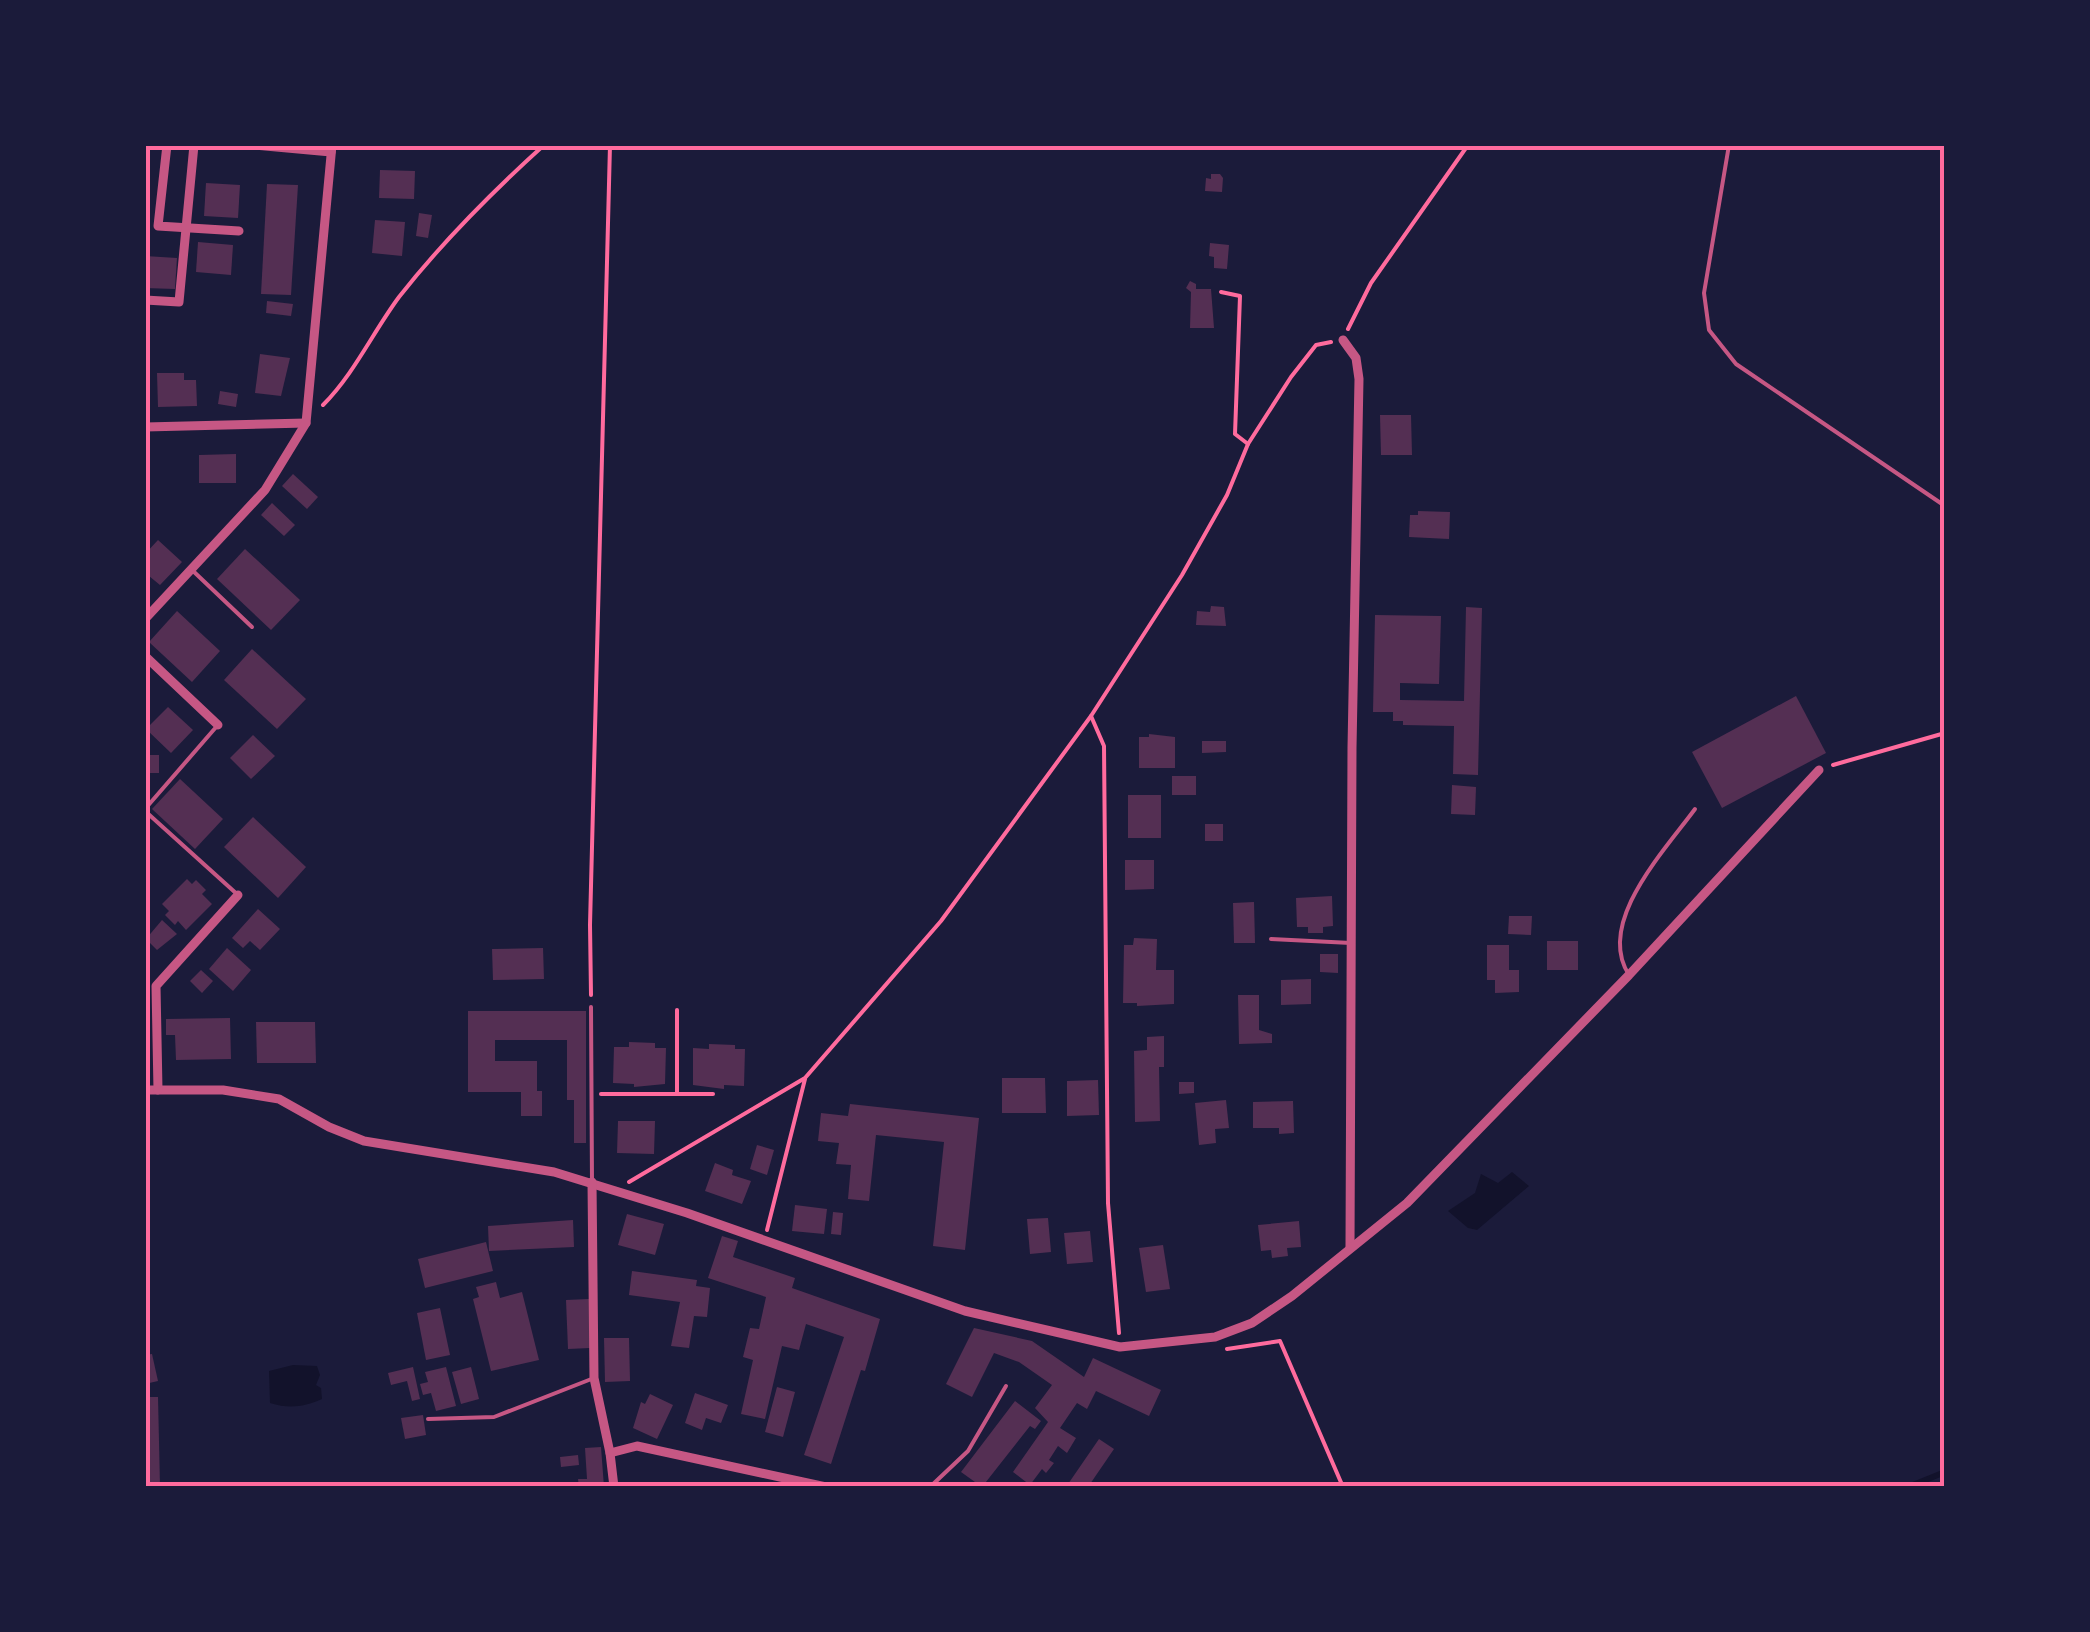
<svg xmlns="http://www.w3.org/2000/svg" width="2090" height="1632" font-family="Mulish,sans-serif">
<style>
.water{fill:#12122b}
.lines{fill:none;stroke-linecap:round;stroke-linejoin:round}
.stream{stroke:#12122b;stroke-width:6}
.building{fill:#542f53}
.path{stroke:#ff6b9d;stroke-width:4}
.service{stroke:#c65784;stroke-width:4}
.minor{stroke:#c65784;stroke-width:9}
.neatline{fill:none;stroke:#ff6b9d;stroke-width:4}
</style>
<rect width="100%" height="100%" fill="#1b1b3a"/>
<g class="water">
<path d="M1512,1172L1529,1186L1477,1230L1468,1228L1448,1211L1475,1193L1481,1174L1498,1183Z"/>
<path d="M293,1365L317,1366L320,1375L316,1385L321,1388L322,1399C304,1407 289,1409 270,1403L269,1371Z"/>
</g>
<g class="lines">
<path class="stream" d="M1908,1487L1945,1472"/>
</g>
<g class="building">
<path d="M380,170L415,171L414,199L379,198Z"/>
<path d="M1211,174H1220L1223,178L1222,192L1205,191L1206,178L1211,179Z"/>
<path d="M206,183L240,185L238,218L204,216Z"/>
<path d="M267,184L298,185L291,295L261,294Z"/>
<path d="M419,213L432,215L428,238L416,236Z"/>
<path d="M375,220L405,222L402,256L372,253Z"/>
<path d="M198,242L233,245L231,275L196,272Z"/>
<path d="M1210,243L1229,245L1227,269L1214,268V257L1209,256Z"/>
<path d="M145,256L177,258L175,289L145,288Z"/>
<path d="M1190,281L1196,284V289H1211L1214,328H1190L1191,292L1186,288Z"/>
<path d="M267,301L293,304L291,316L266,313Z"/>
<path d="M260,354L290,358L281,396L255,393Z"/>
<path d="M157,373H184V380H196L197,406L158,407Z"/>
<path d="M220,391L238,394L236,407L218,404Z"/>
<path d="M1380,415H1411L1412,455H1381Z"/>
<path d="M236,454V483H199V455Z"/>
<path d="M293,474L318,497L307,509L282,486Z"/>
<path d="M272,503L295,525L284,536L261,515Z"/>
<path d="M1418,511L1450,512L1449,539L1409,537L1410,515H1418Z"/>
<path d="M158,540L182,562L160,585L149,576L145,580V554Z"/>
<path d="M245,549L300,600L271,630L217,579Z"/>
<path d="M1211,606L1224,607L1226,626L1196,625L1197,611L1210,612Z"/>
<path d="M1466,607L1482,608L1478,775L1453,774L1454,726L1403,725V721H1393V712H1373L1375,615L1441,616L1439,684L1400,683V700L1464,701Z"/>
<path d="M177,611L220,651L192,682L149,642Z"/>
<path d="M252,649L306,699L277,729L224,680Z"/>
<path d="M1796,696L1826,753L1722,808L1692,752Z"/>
<path d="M168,707L193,730L171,753L146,729Z"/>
<path d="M1149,734L1175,737V768H1139V737H1149Z"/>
<path d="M253,735L275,756L251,779L230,758Z"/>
<path d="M1202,741H1226V752L1202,753Z"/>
<rect x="145" y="755" width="14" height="18"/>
<rect x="1172" y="776" width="24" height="19"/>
<path d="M180,779L223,819L195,849L152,809Z"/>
<path d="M1452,785L1476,787L1475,815L1451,814Z"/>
<rect x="1128" y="795" width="33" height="43"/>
<path d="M253,817L306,867L278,898L224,847Z"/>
<rect x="1205" y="824" width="18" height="17"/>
<path d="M1125,860H1154V889L1125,890Z"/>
<path d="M187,879L192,884L196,880L206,890L202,894L212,904L186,930L178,921L175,925L165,915L169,911L162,904Z"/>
<path d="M1332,896L1333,926L1323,927V933H1308V927H1297L1296,898Z"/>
<path d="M1254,902L1255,943H1234L1233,903Z"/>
<path d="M258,909L280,929L260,950L250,941L243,948L232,938Z"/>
<path d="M1509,916H1532L1531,935L1508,934Z"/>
<path d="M162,920L177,934L157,950L146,939Z"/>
<path d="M1134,938L1157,939L1156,970H1174V1004L1137,1006V1003H1123L1124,945H1133Z"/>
<rect x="1547" y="941" width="31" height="29"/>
<path d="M1487,945H1509V970H1519V992L1495,993V980H1487Z"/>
<path d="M227,948L251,970L233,991L209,969Z"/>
<path d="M543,948L544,979L493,980L492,949Z"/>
<path d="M1320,954H1338V973L1320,972Z"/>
<path d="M201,970L213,981L202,993L190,981Z"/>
<path d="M1311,979V1004L1281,1005V980Z"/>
<path d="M1238,995H1259V1030L1272,1034V1043L1239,1044Z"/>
<path d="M468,1011H586V1143H574V1100H567V1040H495V1061H537V1091H542V1116H521V1092H468Z"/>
<path d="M230,1018L231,1059L176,1060L175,1035H166V1019Z"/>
<path d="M256,1022H315L316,1063H257Z"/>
<path d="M1164,1036V1067H1159L1160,1121L1135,1122L1134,1051L1147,1050V1037Z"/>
<path d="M629,1042L655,1043V1048H666L665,1084L634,1087V1084L613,1083L614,1047H629Z"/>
<path d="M709,1044L735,1045V1049H745L744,1086L724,1085V1089L693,1085V1048L709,1049Z"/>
<path d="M1002,1078H1045L1046,1113H1002Z"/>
<path d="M1098,1080L1099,1115L1067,1116V1081Z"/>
<path d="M1179,1082H1194V1093L1179,1094Z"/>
<path d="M1226,1100L1229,1128L1215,1129L1216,1143L1199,1145L1195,1103Z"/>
<path d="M1293,1101L1294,1133L1279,1134V1128H1253V1102Z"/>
<path d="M850,1104L979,1118L965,1250L933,1246L944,1142L876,1135L869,1201L848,1199L851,1165L836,1164L839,1143L818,1141L821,1113L848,1116Z"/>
<path d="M618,1121H655L654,1154L617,1153Z"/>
<path d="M757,1145L774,1150L767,1175L750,1169Z"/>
<path d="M715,1163L733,1170L732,1175L751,1181L742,1204L705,1191Z"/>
<path d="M795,1205L827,1209L824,1234L792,1231Z"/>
<path d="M833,1212L843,1213L841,1235L831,1234Z"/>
<path d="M627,1214L664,1224L655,1255L618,1245Z"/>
<path d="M1048,1218L1051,1252L1030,1254L1027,1219Z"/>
<path d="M573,1220L574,1247L489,1251L488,1226Z"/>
<path d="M1299,1221L1301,1247L1287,1248L1288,1256L1272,1258L1271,1250L1261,1251L1258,1225Z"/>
<path d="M1090,1231L1093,1262L1067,1264L1064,1233Z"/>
<path d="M722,1236L738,1241L733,1257L795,1278L792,1288L880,1319L865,1371L861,1370L831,1464L804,1455L844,1337L806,1324L799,1350L782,1346L765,1419L741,1414L753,1360L743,1357L750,1328L759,1329L766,1297L708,1278Z"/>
<path d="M486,1242L493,1271L425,1288L418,1259Z"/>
<path d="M1163,1245L1170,1289L1146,1292L1139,1248Z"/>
<path d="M632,1271L697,1280L696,1286L710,1288L707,1317L694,1316L689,1348L671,1346L680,1302L629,1295Z"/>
<path d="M496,1282L500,1298L522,1292L539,1360L491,1371L473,1299L479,1297L476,1287Z"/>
<path d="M589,1299L590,1348L568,1349L566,1300Z"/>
<path d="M440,1308L450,1355L426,1360L417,1313Z"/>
<path d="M974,1328L1032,1341L1084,1377L1093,1358L1161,1390L1149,1416L1096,1391L1087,1409L1077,1403L1060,1428L1076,1438L1067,1453L1058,1446L1049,1460L1054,1463L1046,1473L1042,1469L1030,1485L1013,1472L1048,1422L1035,1408L1052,1385L1019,1362L994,1353L972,1397L946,1384Z"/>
<path d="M604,1338H629L630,1381L605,1382Z"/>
<path d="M152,1354L158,1381L145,1384V1355Z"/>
<path d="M413,1367L420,1399L412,1401L407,1381L391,1385L388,1373Z"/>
<path d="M446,1367L456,1406L436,1411L431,1393L423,1395L420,1384L428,1382L425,1372Z"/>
<path d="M471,1367L479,1399L461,1404L452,1372Z"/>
<path d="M777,1387L795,1392L783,1437L765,1432Z"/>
<path d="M695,1393L728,1405L721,1423L706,1418L702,1430L685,1423Z"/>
<path d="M650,1394L673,1405L657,1439L633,1428L641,1402L645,1404Z"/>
<path d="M145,1397H158L160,1487H145Z"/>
<path d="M1015,1401L1041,1421L1035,1429L1030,1426L982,1487L961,1472Z"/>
<path d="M423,1415L426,1435L405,1439L401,1418Z"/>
<path d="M1099,1439L1114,1449L1088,1487H1066Z"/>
<path d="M601,1447L604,1487H579L578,1479H587L585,1448Z"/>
<path d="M578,1455L579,1465L561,1467L560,1457Z"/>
</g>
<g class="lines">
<g class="path">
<path d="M1221,292L1240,296L1235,434L1248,444"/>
<path d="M1348,329L1371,283L1468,145"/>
<path d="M323,405C354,374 373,332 399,297C443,241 491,193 544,145"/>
<path d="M1091,716L1104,746L1108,1203L1119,1333"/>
<path d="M1833,765L1945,733"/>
<path d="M591,995L590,925L610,145"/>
<path d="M677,1010V1094"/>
<path d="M601,1094H713"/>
<path d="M629,1182L805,1078L941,921L1091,716L1182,575L1227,495L1248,444L1291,377L1316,345L1331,342"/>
<path d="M767,1230L805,1079"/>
<path d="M1227,1349L1280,1341L1343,1487"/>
</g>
<g class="service">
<path d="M1729,145L1704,293L1709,330L1736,364L1945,506"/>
<path d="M192,570L252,627"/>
<path d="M145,809L217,726"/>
<path d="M145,811L238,895"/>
<path d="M1271,939L1351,943"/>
<path d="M1629,975C1595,923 1665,850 1695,809"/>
<path d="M591,1007L592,1182"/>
<path d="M428,1419L494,1417L594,1378"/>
<path d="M930,1487L968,1451L1006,1386"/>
</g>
<g class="minor">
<path d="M167,145L158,226L239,231"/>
<path d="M253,145L331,152"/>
<path d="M145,300L179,302L194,145"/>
<path d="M1343,340L1356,358L1359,379L1352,748L1350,1247"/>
<path d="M145,427L306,423"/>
<path d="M145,619L265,490L306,423L332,145"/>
<path d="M145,656L218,725"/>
<path d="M145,1090H223L279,1099L329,1127L364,1141L554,1172L687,1213L965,1311L1120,1347L1215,1337L1252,1323L1292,1296L1407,1203L1629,975L1819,770"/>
<path d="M158,1090L156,986L238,895"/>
<path d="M592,1182L594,1378L610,1453L614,1487"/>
<path d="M610,1453L637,1446L826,1487"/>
</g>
</g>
<rect width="2090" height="1632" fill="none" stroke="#1b1b3a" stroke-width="295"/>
<rect x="148" y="148" width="1794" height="1336" class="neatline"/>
</svg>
